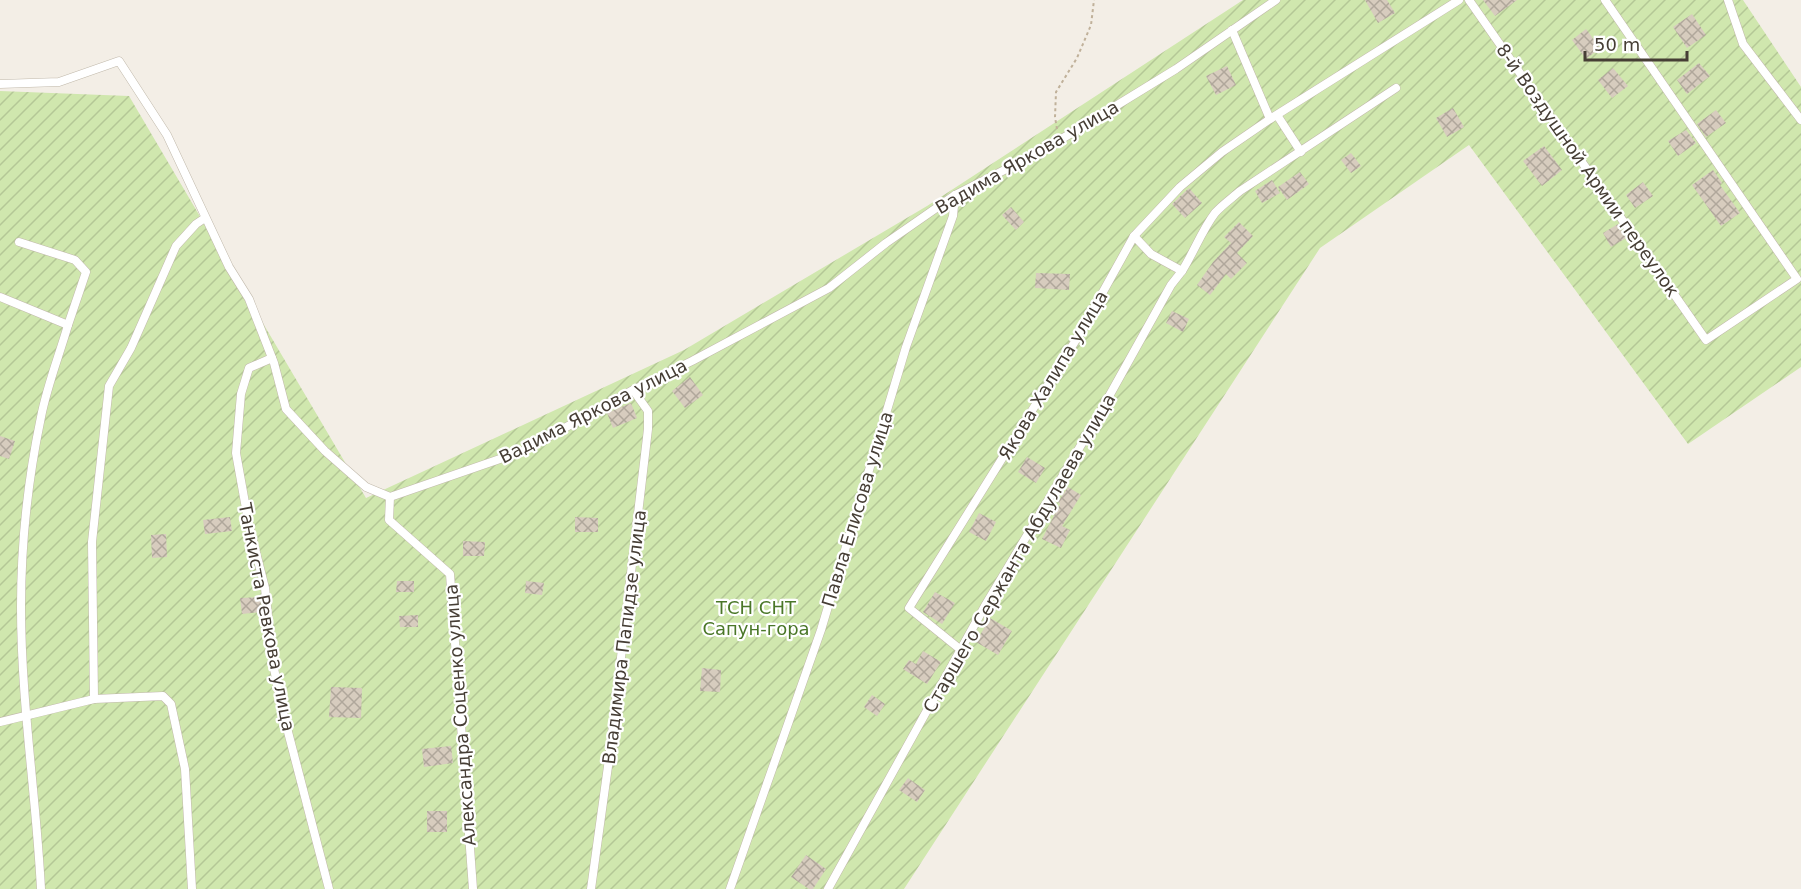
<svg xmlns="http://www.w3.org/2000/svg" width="1801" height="889" font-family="'DejaVu Sans',sans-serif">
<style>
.garden{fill:url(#garden-furrows)}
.building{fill:url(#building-cross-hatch)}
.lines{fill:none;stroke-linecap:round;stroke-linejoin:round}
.lane-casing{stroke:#c1b9ab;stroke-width:9}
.path{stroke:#c0b19a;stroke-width:2;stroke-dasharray:3 3;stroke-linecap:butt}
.lane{stroke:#fff;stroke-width:8}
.labels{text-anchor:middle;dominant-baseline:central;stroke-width:4.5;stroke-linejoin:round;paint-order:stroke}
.street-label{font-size:18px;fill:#463e35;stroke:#fff}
.park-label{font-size:18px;fill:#4a7728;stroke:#fff}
</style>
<defs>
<pattern id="garden-furrows" width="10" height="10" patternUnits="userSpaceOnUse" patternTransform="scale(1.5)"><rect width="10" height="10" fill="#d0e7ae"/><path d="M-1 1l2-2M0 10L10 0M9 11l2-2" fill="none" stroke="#b4c796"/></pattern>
<pattern id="building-cross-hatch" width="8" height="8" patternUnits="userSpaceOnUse" patternTransform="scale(1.5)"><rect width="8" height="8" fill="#d7ccbe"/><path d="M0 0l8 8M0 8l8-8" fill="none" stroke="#b0a79b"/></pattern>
</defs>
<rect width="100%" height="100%" fill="#f3eee6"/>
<path class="garden" d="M1243,0H1743L1801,87V367L1688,444L1469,145L1320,248L904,889H0V91L129,96L366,498L684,350L927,206Z"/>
<g class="building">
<path d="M1365,0H1387L1395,13L1378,23Z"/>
<path d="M1483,0H1517L1495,16Z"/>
<path d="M1692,14L1706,35L1687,48L1673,27Z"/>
<path d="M1586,29L1600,48L1586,59L1572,40Z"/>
<path d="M1699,63L1710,76L1687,94L1677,80Z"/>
<path d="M1227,66L1236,85L1216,95L1206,76Z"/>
<path d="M1613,68L1628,86L1612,98L1598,80Z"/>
<path d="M1453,108L1464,127L1447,137L1436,118Z"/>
<path d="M1716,110L1726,123L1706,137L1697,124Z"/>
<path d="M1686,130L1696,143L1678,156L1668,141Z"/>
<path d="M1544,146L1562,170L1542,186L1523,161Z"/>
<path d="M1351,153L1361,166L1351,173L1341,160Z"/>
<path d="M1713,170L1722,183L1720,185L1740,213L1721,226L1692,185Z"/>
<path d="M1300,172L1309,184L1287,200L1278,187Z"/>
<path d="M1272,180L1280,193L1262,203L1255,191Z"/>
<path d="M1643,182L1653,196L1635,208L1626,195Z"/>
<path d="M1189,188L1202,203L1185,218L1172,204Z"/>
<path d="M1011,207L1024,222L1016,230L1002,215Z"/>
<path d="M1239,222L1253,236L1237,253L1247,263L1231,279L1226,274L1210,295L1197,285L1213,262L1231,243L1224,237Z"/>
<path d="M1618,224L1626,238L1611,247L1603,233Z"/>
<path d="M1036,273L1070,274L1069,290L1035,288Z"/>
<path d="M1172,311L1189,319L1183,332L1166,323Z"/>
<path d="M690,377L703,395L685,408L672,391Z"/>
<path d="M631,403L637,418L613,428L607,413Z"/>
<path d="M0,436L15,441L9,459L0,456Z"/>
<path d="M1027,457L1045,468L1036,483L1018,472Z"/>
<path d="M1068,487L1081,495L1062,526L1070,530L1061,548L1042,539L1060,504L1058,502Z"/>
<path d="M979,513L996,522L986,541L969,532Z"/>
<path d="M230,517L232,531L205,534L203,520Z"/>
<path d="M575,517L598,518V532H575Z"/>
<path d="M166,534L167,557L152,558L151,535Z"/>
<path d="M463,541L485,542L484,556H463Z"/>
<path d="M397,581H414V592H396Z"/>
<path d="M526,581L544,583L542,595L525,593Z"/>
<path d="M935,592L955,603L942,624L923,612Z"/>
<path d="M260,597L262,612L242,614L240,598Z"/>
<path d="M418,615V627H400L399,616Z"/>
<path d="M990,618L1012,631L998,655L976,642Z"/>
<path d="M923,651L941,662L927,684L903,669L909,660L916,664Z"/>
<path d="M702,668L721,670L720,692L700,691Z"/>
<path d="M331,687L362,688L361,718L329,717Z"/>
<path d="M872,695L885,704L877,716L864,707Z"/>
<path d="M451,746L453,763L424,767L422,749Z"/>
<path d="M908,778L925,790L917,802L899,790Z"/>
<rect x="427" y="811" width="20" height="21"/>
<path d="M806,855L826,869L813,889H809L791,877Z"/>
</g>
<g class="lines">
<g class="lane-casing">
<g id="lane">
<path d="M1469,0L1706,340L1797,279L1605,0"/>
<path d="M1728,0L1743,44L1801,120"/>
<path d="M1232,30L1270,119"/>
<path d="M0,84L59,82L119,61L167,135L229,267L249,299L274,363L286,409L325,451L366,487L390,497L523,451L633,390L692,361L829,288L886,243L955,195L1036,154L1075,131L1176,69L1276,0"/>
<path d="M1277,115L1301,152"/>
<path d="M19,242L75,260L86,272L68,325"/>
<path d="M1182,271C1194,252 1202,230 1215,213C1222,205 1232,198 1240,191L1396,88"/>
<path d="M0,297L68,325C59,356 47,386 41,417C28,479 21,544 21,607C21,701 36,795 41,889"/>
<path d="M272,358L249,368L241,394L236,453L249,525L265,588L273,663L281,705L329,889"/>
<path d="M390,497L389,520L450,574L473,889"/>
<path d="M961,650L909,608L1079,335L1134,236L1180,187L1222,152L1270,119L1459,0"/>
<path d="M94,699L92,542L109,386L131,348L176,246L196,224L205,218"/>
<path d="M0,722L94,699L163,696L171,704L185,769L192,889"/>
<path d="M591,889L609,759L648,429V411L633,390"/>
<path d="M730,889L821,630L906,347L953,216L955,195"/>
<path d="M828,889L986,604L1093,425L1171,285L1182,271L1151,254L1134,236"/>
</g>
</g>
<path class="path" d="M1057,129L1055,117L1056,92L1077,58L1091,25L1094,0"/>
<use href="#lane" class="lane"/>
</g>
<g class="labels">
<g class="street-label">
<text transform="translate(1027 157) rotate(-30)">Вадима Яркова улица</text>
<text transform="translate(1588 170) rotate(55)">8-й Воздушной Армии переулок</text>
<text transform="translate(1053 375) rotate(-59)">Якова Халипа улица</text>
<text transform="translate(593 411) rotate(-27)">Вадима Яркова улица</text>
<text transform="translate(857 509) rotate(-73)">Павла Елисова улица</text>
<text transform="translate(1019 553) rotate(-60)">Старшего Сержанта Абдулаева улица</text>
<text transform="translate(267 617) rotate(79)">Танкиста Ревкова улица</text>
<text transform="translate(624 637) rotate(-83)">Владимира Папидзе улица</text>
<text transform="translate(460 715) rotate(-94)">Александра Соценко улица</text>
</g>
<g class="park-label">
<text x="756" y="607">ТСН СНТ<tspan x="756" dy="21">Сапун-гора</tspan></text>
</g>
</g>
<path d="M1585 51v9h102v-9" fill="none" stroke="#463e35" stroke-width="3"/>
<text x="1594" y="51" font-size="18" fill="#463e35" stroke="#ffffff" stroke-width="4.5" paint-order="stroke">50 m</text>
</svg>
